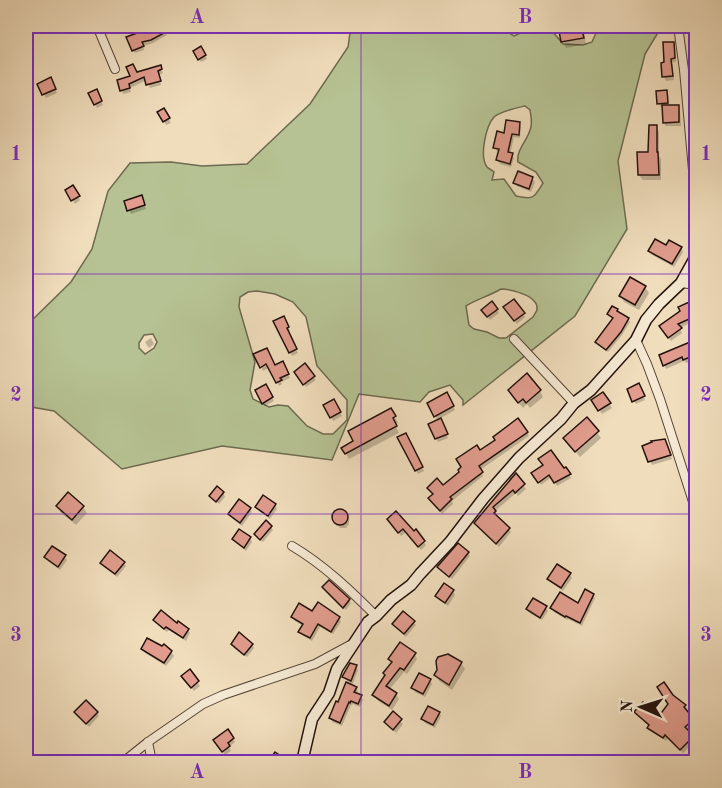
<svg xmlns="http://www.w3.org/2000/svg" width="722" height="788" font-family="'Old Standard TT',serif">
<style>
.green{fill:#b6c293;stroke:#6c6a4f;stroke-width:1.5;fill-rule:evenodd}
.shadow{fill:#0003}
.building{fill:#e19c8e;stroke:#22110b;stroke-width:1.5}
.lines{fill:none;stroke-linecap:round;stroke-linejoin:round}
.street-casing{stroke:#564437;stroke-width:10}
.secondary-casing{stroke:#22110b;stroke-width:13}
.street{stroke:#f5e9d3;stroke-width:8}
.secondary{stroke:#f5e9d3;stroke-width:10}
.grid{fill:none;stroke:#7b2cbf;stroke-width:1.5;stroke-opacity:0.55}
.neatline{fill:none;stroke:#7b2cbf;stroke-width:2}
.grid-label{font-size:20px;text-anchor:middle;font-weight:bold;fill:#7b2cbf}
</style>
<rect width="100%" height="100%" fill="#f0ddbc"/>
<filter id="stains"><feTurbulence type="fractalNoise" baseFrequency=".00333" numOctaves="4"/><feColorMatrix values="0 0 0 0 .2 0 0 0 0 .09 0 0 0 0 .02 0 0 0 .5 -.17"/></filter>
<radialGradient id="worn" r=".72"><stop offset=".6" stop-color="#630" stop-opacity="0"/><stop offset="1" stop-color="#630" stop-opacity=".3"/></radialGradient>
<path class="green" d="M351,26H497L514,36C543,23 542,18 563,44L583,45L592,42L596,33L594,26H662L645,54L618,161L627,229L575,316L463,405V400L450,385L429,392L420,402L359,394L332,460L222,446L122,469L54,411L26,406V326L71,282L92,249L108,191L130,163L171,162L202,166L247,164L310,104L348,47ZM525,106L530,110C531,117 533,124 530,130C527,141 516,150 518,162L536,172L543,183C534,198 534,200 516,196L504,179L492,180L494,172C492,170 489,169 487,167C479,156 486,126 494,117C501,111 516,108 525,106ZM501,289C509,289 529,294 534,301C537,304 537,306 537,310L533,317L506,338H499L487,332L474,329L469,325L466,306C477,299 489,296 501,289ZM257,291L275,294L293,302L306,317L317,366L347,400V420L333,434H323L307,426L288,406L278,405L269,407L253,399L250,390L255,362L239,307L240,297L248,292ZM153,334L157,342L154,348L145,354L139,348V343L144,335Z"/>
<g class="shadow">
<path d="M560,26H583L586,44L566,48L563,42Z"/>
<path d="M150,27V26H161L167,35L153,43L143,46L144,50L135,53L133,50L144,32Z"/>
<path d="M673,43L675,47L676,62H672L674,80L666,81L664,77L662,64H666Z"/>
<path d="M201,48L207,59L201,62L195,52Z"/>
<path d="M160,67L163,73L159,75L161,85L150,88L147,80L130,88L131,92L123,94L119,81L136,73Z"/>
<path d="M53,83L57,93L46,98L39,85Z"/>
<path d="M96,91L103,105L97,108L90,94Z"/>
<path d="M666,91L668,95L669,106H678L680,110L681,126H666L664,123L663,107H661L659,104Z"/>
<path d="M164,110L171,123L166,125L159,113Z"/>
<path d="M519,124L521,127L520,138L514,137L510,154L514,158L511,167L500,164L497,160L500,152L497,151L495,148L506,135Z"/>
<path d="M656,126L659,132V156L661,159V180H643L639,175L649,154Z"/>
<path d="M532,179L535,182L531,192L517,186L515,182Z"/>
<path d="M73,187L80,200L75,204L67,191Z"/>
<path d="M143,200L146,209L131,214L129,210Z"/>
<path d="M681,248L683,252L674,267L652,255L650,251Z"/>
<path d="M645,287L649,293L639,310L624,302L621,296Z"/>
<path d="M694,301L696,305V320L680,328L682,333L671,341L663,330L681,311Z"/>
<path d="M492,303L499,313L490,320L485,314Z"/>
<path d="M613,308L617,310L619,314L628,319L630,322L622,335L608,352L599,345L597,342L613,319L609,314Z"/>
<path d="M507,311L523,314L525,317L517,324Z"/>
<path d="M284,318L290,331L287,332L298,353L292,356L275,321Z"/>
<path d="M151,338L154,344L149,348L145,342Z"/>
<path d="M696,341V359L687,363L684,361L666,369L661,356Z"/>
<path d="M255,355L274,367L282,363L290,378L281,382L282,384L279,386L270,367L263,371Z"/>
<path d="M298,376L313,377L316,380L306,387Z"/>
<path d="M266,386L274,401L265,406L257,391Z"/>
<path d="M641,389L645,400L636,404L634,401Z"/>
<path d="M540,391L543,397L530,408L527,404L523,408L513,396Z"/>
<path d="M446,394L455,410L439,419L448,438L438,442L430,425L438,421L429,404Z"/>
<path d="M603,394L612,408L602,414L593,400Z"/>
<path d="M334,401L342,416L333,421L325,405Z"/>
<path d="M391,410L398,423L395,424L399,433L349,459L343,448L355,442Z"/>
<path d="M587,420L601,438L580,457L569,444Z"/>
<path d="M527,432L529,436L480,470L483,476L452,501L453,504L442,514L432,502L430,499L461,472L479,452Z"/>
<path d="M405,435L424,471L418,474L399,438Z"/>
<path d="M667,444L672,459L652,465L644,447Z"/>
<path d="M566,469L571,478L557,486L552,477L541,485L533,473L563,470Z"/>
<path d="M516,476L526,489L518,496L516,493L495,511L497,515L496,517L509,529L511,532L499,547L478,527L476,524Z"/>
<path d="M223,493L225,497L219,504L211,496Z"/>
<path d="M275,505L277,509L270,519L259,511L257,507Z"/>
<path d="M58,507H83L87,513L76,525L61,513Z"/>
<path d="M250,509L252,512L242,526L232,518L230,514Z"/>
<path d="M343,510L349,518V524L346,528H340L334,521L335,514L338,511Z"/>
<path d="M391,523L414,533L416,532L426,545L421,550L406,532L401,536Z"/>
<path d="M271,527L273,530L263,542L258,538Z"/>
<path d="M250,538L252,542L246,551L236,543L233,539Z"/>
<path d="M468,553L470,556L452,579L441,571L439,567Z"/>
<path d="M64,556L67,560L60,570L48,561L46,558Z"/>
<path d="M102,563H123L126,566L117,577L104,567Z"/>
<path d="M570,575L572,578L563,591L551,582L549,579Z"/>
<path d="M444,585L453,591L455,595L448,606L439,600L436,596Z"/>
<path d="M326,590L349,600L351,603L346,610Z"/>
<path d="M593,595L595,598L582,626L568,619L567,620L554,612L552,608L579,606Z"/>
<path d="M545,607L548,611L542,620L530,613L528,609Z"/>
<path d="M312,613L339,618L341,622L333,634L320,627L312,641L302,635L300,632L303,626L295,621L292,617Z"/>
<path d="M155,620L177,625L188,630L190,633L186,641L169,630L167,632L157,624Z"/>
<path d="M413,622L416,625L406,637L396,628L394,625Z"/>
<path d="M232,644L252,645L254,648L247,657L234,648Z"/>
<path d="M164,647L171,652L174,656L166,666L145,653L142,649L163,648Z"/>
<path d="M415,654L417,659L407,674L404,672L389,690L396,694L399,699L392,710L377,700L374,695L392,664L390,659Z"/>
<path d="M461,663L465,669L452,690L439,681L436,675L438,670Z"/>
<path d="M356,667L358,670L352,686L356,688L358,691L356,694L361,696L363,700L360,707L353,704L352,705H351L342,726L332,722L331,718L338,704L348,682L344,677Z"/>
<path d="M190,671L200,686L194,691L185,680Z"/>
<path d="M430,680L432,684L425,697L415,692L413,688Z"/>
<path d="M696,688V697L692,691Z"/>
<path d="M672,696L685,706L687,709L685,711L695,723L687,731L695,741L683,753L668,738L666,741L651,731L649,728L650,727L636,712L659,719L670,704Z"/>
<path d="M76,713H97L99,716L89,727Z"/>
<path d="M439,713L441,716L435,728L425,723L423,719Z"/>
<path d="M393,714L403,724L396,733L386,723Z"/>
<path d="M228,731L235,742L229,747L231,751L225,755L215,740Z"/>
</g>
<g class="building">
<path d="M148,26H163L166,32L151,40L142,42L144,46L132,51L126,37L143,31L142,27Z"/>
<path d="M558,26H581L584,38L561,42Z"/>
<path d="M663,42H674L675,58L671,59L673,76L662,77L661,63L664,62Z"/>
<path d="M201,46L206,55L198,60L193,51Z"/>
<path d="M133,64L137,72L161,65L162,69L158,71L161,81L146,85L144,77L129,84L130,88L120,91L117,80L130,76L126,67Z"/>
<path d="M51,77L56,89L42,95L37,84Z"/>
<path d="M97,89L102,101L94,105L88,93Z"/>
<path d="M667,90L668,103L657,104L656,91Z"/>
<path d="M662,105H679V122L663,123Z"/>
<path d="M164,108L170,118L163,122L157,112Z"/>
<path d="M506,120L520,122L519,135L512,134L508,152L513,153L510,164L496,160L499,149L493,148L497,131L504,133Z"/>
<path d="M649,125H657V152H658L659,175H638L637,152H648Z"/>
<path d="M518,171L533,177L529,189L513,183Z"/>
<path d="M73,185L80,196L71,201L65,190Z"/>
<path d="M142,195L145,205L127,211L124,201Z"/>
<path d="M655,239L666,245L669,240L682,247L672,264L648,251Z"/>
<path d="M630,277L646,286L635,305L619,296Z"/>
<path d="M514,299L525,313L514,321L503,307Z"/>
<path d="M696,299V316L678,324L682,328L668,338L659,326L680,311L678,307Z"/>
<path d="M492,301L498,309L487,317L481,310Z"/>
<path d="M612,306L618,309L617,311L629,318L621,332L606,350L595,342L613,318L607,314Z"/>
<path d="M284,316L289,327L287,328L297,349L289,353L273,321Z"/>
<path d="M690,342L695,355L683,360L682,357L663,366L659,355Z"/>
<path d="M267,348L275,365L283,361L289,374L280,378L282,380L276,383L266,364L260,368L253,354Z"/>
<path d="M305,363L315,376L303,385L294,372Z"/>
<path d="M527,373L541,390L526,403L523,399L518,403L508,390Z"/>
<path d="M639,383L645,396L632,402L627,389Z"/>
<path d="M266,384L273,397L262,404L255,390Z"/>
<path d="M447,392L454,406L434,417L427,403Z"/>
<path d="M603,392L611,403L598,411L591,400Z"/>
<path d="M334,399L341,412L330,418L323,405Z"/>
<path d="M391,408L396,416L393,418L397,426L345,454L341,448L353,441L348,431Z"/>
<path d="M587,417L599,431L575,452L563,438Z"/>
<path d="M441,418L448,434L435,439L428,424Z"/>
<path d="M518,418L528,432L479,466L483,472L450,497L452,499L440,511L428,498L433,494L427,488L437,478L443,485L459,472L458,470L461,467L456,459L477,445L480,450L495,440L493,437Z"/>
<path d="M406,433L423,467L415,471L397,437Z"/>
<path d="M665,439L671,455L648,462L642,446L652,442L651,441Z"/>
<path d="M551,450L564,468L566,467L571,474L554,483L549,475L538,483L531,473L543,465L538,459Z"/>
<path d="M516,473L525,484L515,493L513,490L493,507L496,511L494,513L510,528L496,544L474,523Z"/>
<path d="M217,486L224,492L216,502L209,496Z"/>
<path d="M68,492L84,506L72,520L56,506Z"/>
<path d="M263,495L276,504L268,516L255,507Z"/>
<path d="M239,499L251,508L240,523L228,514Z"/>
<circle cx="340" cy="517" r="8"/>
<path d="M396,511L414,531L416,529L425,541L418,547L403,529L398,533L387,519Z"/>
<path d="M266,520L272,526L260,540L254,534Z"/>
<path d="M239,529L251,537L244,548L232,539Z"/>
<path d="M458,543L469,552L449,577L437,567Z"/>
<path d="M52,546L66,555L58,567L44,557Z"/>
<path d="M110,550L125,562L115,574L100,563Z"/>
<path d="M557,564L571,573L561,588L547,579Z"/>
<path d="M329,580L350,599L343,608L322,587Z"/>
<path d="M444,583L454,590L445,603L435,596Z"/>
<path d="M585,589L594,594L580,623L566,616L565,617L550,608L560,592L578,603Z"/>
<path d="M533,598L547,606L540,618L526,609Z"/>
<path d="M318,602L340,617L331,632L318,624L310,638L298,632L303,624L291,617L299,603L312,611Z"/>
<path d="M161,610L177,623L178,621L189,629L183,638L166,627L164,629L153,620Z"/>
<path d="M403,611L415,621L404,634L392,624Z"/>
<path d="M239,632L253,644L244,655L231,644Z"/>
<path d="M147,638L162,646L164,644L172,651L164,663L141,649Z"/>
<path d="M400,642L416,653L404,670L400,668L386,686L397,693L389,706L372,695L385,675L383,673L392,662L388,659Z"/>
<path d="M448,654L462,662L449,685L434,675L437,670L436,661L438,657Z"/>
<path d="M350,663L357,665L351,681L342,677Z"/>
<path d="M190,669L199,681L191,688L181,676Z"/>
<path d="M419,673L431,679L423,694L411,688Z"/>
<path d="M346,682L357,687L354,692L362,695L358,704L351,701L350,703L349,702L340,723L329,718L336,701L338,702Z"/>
<path d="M664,682L673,695L686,705L684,707L694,719L685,727L694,736L680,750L665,735L663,738L647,728L649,725L634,712L643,702L659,716L668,704L657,687Z"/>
<path d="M86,700L98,712L86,724L74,712Z"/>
<path d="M428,706L440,712L433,725L421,719Z"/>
<path d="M393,711L402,719L393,730L384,722Z"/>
<path d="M228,729L234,738L228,743L230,746L222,752L213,740Z"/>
<path d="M275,752L290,762H268Z"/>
</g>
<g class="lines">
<g class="street-casing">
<g id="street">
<path d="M97,26L115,69"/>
<path d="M678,26L684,70L693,170L696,185"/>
<path d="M681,283L696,285"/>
<path d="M514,339L574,403"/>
<path d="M636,340L647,364L660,399L696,511"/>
<path d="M292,546C324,565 350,590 376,616"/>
<path d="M148,742L152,762"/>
<path d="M123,762L148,742L203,704L223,695L315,664L352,644"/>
</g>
</g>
<g class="secondary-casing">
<path id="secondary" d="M302,762L312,719L329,693L337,669L368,622L376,616L391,600L411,585L420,574L450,542L483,499L519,458L561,419L574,403L591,390L636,340L646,320L659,304L681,283L696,256"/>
</g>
<use href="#street" class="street"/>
<use href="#secondary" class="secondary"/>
</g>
<path class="grid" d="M361,26V762M26,274H696M26,514H696"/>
<rect width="722" height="788" fill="none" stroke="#f0ddbc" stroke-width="66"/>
<g transform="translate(641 707) rotate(273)" stroke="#f5e9d3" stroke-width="4.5" paint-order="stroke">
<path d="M0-4.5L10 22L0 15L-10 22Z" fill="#22110b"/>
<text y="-9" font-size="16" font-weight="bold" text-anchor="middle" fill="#22110b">N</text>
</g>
<rect x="33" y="33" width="656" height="722" class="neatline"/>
<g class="grid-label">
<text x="197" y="23">A</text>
<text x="525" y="23">B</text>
<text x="16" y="160">1</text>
<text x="706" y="160">1</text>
<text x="16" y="401">2</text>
<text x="706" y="401">2</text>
<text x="16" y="641">3</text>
<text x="706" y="641">3</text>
<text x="197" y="778">A</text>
<text x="525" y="778">B</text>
</g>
<rect width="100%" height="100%" filter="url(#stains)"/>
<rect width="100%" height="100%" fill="url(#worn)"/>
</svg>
